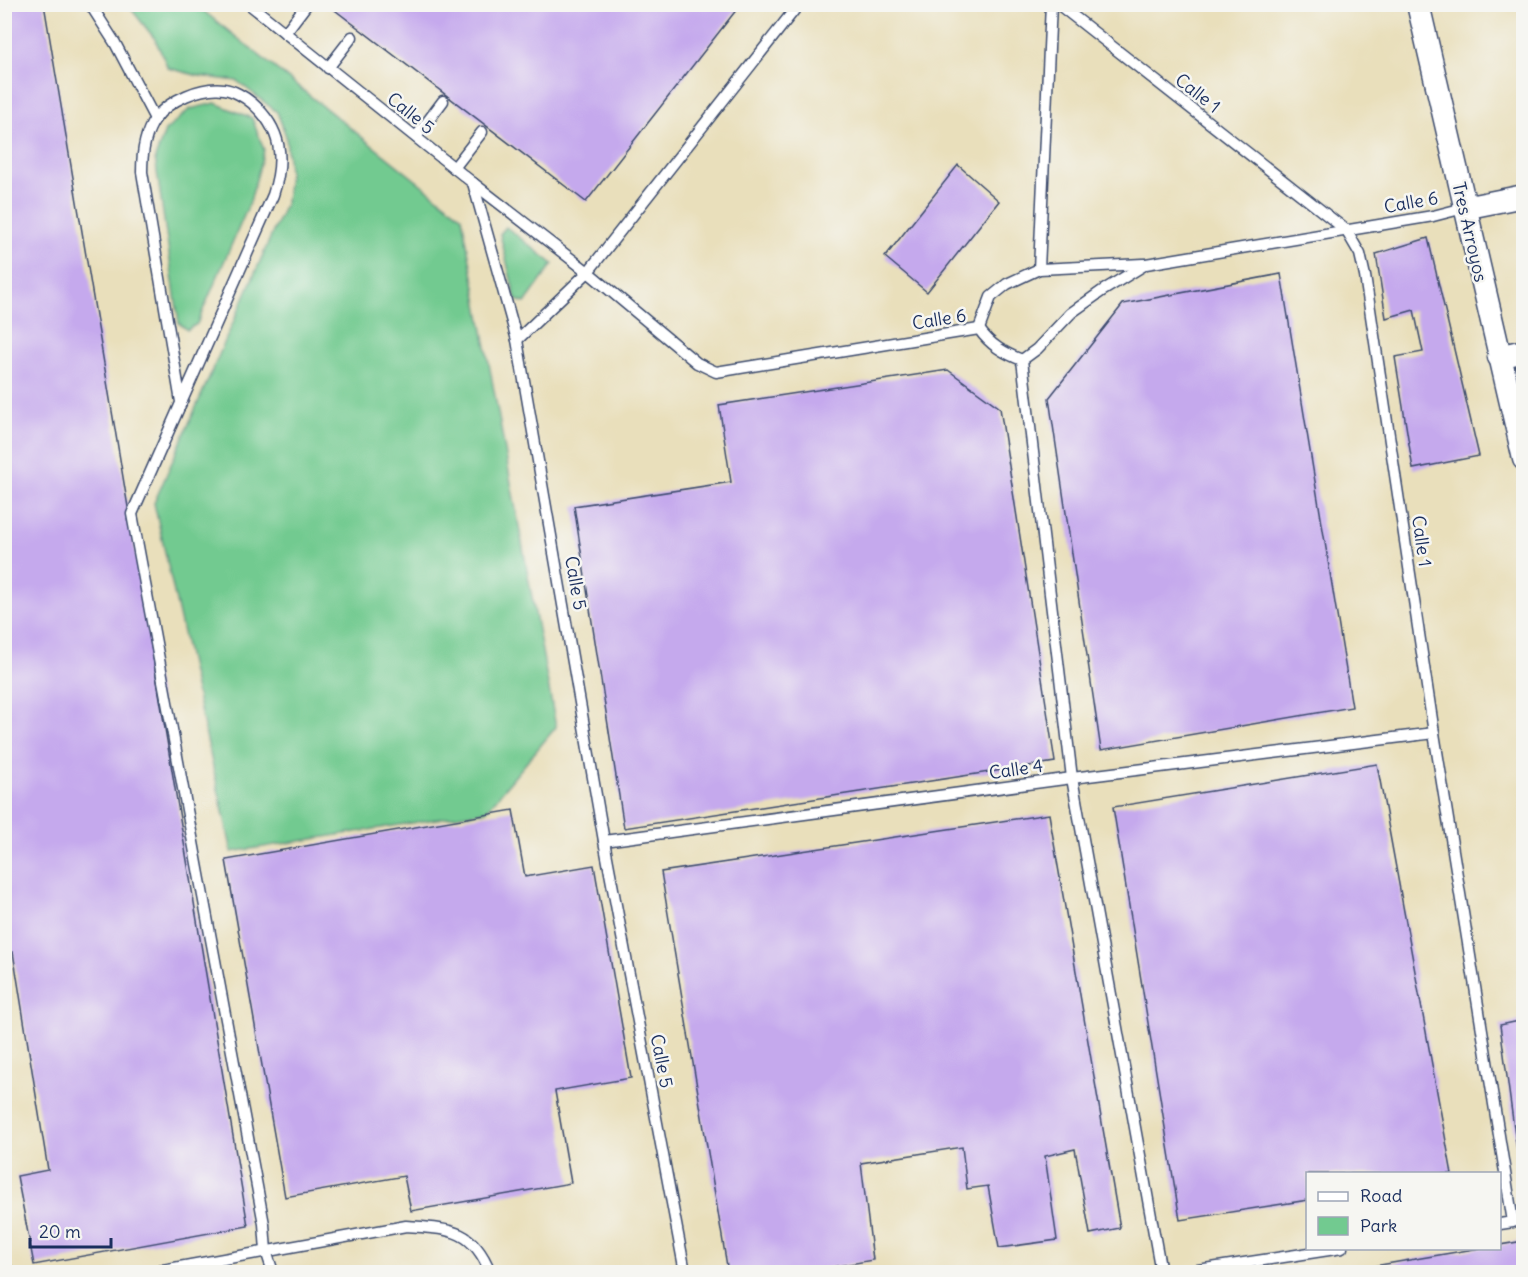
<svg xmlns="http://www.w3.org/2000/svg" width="1528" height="1277" font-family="Delius,sans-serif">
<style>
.green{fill:#72ca90;stroke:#467c77;stroke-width:1.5}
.building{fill:#c5a9ed}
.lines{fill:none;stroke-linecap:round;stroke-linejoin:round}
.lane-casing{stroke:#3a496c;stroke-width:13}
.street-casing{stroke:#3a496c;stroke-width:25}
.lane{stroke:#fff;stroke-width:10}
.street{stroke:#fff;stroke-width:22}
.labels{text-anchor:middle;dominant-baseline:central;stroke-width:5;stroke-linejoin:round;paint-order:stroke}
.street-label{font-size:18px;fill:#1b2f5e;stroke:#f6f6f2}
</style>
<rect width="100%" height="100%" fill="#f6f6f2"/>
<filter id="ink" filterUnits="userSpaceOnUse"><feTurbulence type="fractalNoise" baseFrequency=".0167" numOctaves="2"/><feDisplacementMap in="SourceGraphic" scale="12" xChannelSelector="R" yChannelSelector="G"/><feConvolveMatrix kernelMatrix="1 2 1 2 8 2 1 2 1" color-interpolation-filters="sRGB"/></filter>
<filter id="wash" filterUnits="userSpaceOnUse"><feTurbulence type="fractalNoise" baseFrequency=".008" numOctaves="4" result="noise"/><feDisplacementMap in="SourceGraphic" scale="24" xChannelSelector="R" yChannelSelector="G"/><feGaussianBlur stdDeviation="1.35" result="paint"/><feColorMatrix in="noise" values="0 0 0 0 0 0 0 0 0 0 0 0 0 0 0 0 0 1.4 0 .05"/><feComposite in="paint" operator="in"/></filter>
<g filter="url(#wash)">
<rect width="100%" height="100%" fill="#e9dfbb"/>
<g class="green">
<path d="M128,5H196L462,217L556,727L486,811L232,852L154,503L286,202L289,172L286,136L277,112L237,81L199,76L168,68L155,39Z"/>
<path d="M215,103L252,118L264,150L250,202L197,324L187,330L179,323L155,158L165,131L190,109Z"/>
<path d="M506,227L553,264L525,303L516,300L500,234Z"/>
</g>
<g id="blocks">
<g class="building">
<path d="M4,4H44L248,1226L34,1265L17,1176L48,1170L13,952L4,953Z"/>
<path d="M327,4H741L586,202Z"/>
<path d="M958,165L999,201L927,292L885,257Z"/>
<path d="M1428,238L1479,456L1413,469L1395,357L1423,352L1414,310L1386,318L1376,254Z"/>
<path d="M1281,274L1352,707L1101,750L1049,398L1123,304Z"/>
<path d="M948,370L1000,408L1055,762L624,828L574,506L731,482L719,405Z"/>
<path d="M1377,764L1452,1174H1308V1200L1180,1220L1113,807Z"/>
<path d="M513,810L525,877L594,865L631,1078L555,1091L571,1183L411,1211L404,1176L285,1197L226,860Z"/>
<path d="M1049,814L1120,1228L1090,1234L1075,1149L1045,1156L1057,1240L999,1248L988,1186L967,1189L962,1147L861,1163L873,1260L804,1272H728L661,872Z"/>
<path d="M1524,1020V1187H1522L1500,1025Z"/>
<path d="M1524,1241V1272H1339L1480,1248H1500V1245Z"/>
</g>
</g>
</g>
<g filter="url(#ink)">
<use href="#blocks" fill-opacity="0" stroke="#3a496c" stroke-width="1.5"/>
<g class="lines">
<g class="lane-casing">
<g id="lane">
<path d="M90,4L115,43L155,119"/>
<path d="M249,4L473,183L517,340L604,841L685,1272"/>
<path d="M1058,4L1346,230L1360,254L1365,276L1434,733L1513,1222L1500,1224"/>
<path d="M285,33L307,4"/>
<path d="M328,68L352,37"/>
<path d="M416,137L443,101"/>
<path d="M454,168L482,132"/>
<path d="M473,183L588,272L697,363L716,372L979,329C990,345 1004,353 1022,360L1037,349L1071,313L1102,291L1146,264L1433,216L1464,208"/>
<path d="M1039,269L1051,4"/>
<path d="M979,329L991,297L1007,284L1039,269L1143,264"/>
<path d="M517,340L588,272L799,4"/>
<path d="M1022,360L1072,778L1161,1272"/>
<path d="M181,402L142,172C142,155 145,133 155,119C168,100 202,86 224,89C233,90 245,97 252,103C282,129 285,159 273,195L132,514L264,1224L266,1251L273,1272"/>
<path d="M604,841L1072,778L1434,733"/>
<path d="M4,1262L8,1272"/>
<path d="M152,1272L406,1226C449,1229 473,1228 490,1272"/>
<path d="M1185,1272L1342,1248"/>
</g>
</g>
<g class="street-casing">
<g id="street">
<path d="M1418,4L1524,459"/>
<path d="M1464,208L1524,196"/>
<path d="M1499,357L1524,351"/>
</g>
</g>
<use href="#lane" class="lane"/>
<use href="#street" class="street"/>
</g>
</g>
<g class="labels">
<g class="street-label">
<text transform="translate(1198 93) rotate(38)">Calle 1</text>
<text transform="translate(411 113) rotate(39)">Calle 5</text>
<text transform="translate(1411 202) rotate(-10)">Calle 6</text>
<text transform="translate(1470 232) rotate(77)">Tres Arroyos</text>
<text transform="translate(939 319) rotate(-9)">Calle 6</text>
<text transform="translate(1422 541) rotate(82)">Calle 1</text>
<text transform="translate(576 583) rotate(80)">Calle 5</text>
<text transform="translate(1016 769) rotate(-8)">Calle 4</text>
<text transform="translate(662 1061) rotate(79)">Calle 5</text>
</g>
</g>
<rect width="1528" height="1277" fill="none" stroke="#f6f6f2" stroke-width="24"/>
<rect x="1306" y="1172" width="195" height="78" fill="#f6f6f2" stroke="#9ea6b7" stroke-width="1.5"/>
<rect x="1318" y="1192" width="30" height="9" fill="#ffffff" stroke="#9ea6b7" stroke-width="1.5"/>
<text x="1360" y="1202" font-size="18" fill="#1b2f5e">Road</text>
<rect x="1318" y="1217" width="30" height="18" fill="#72ca90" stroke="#9ea6b7" stroke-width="1.5"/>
<text x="1360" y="1232" font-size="18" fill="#1b2f5e">Park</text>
<path d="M30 1238v9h81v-9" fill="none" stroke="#1b2f5e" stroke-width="3"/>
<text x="39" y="1238" font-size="18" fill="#1b2f5e" stroke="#f6f6f2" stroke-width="4.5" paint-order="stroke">20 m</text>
</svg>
